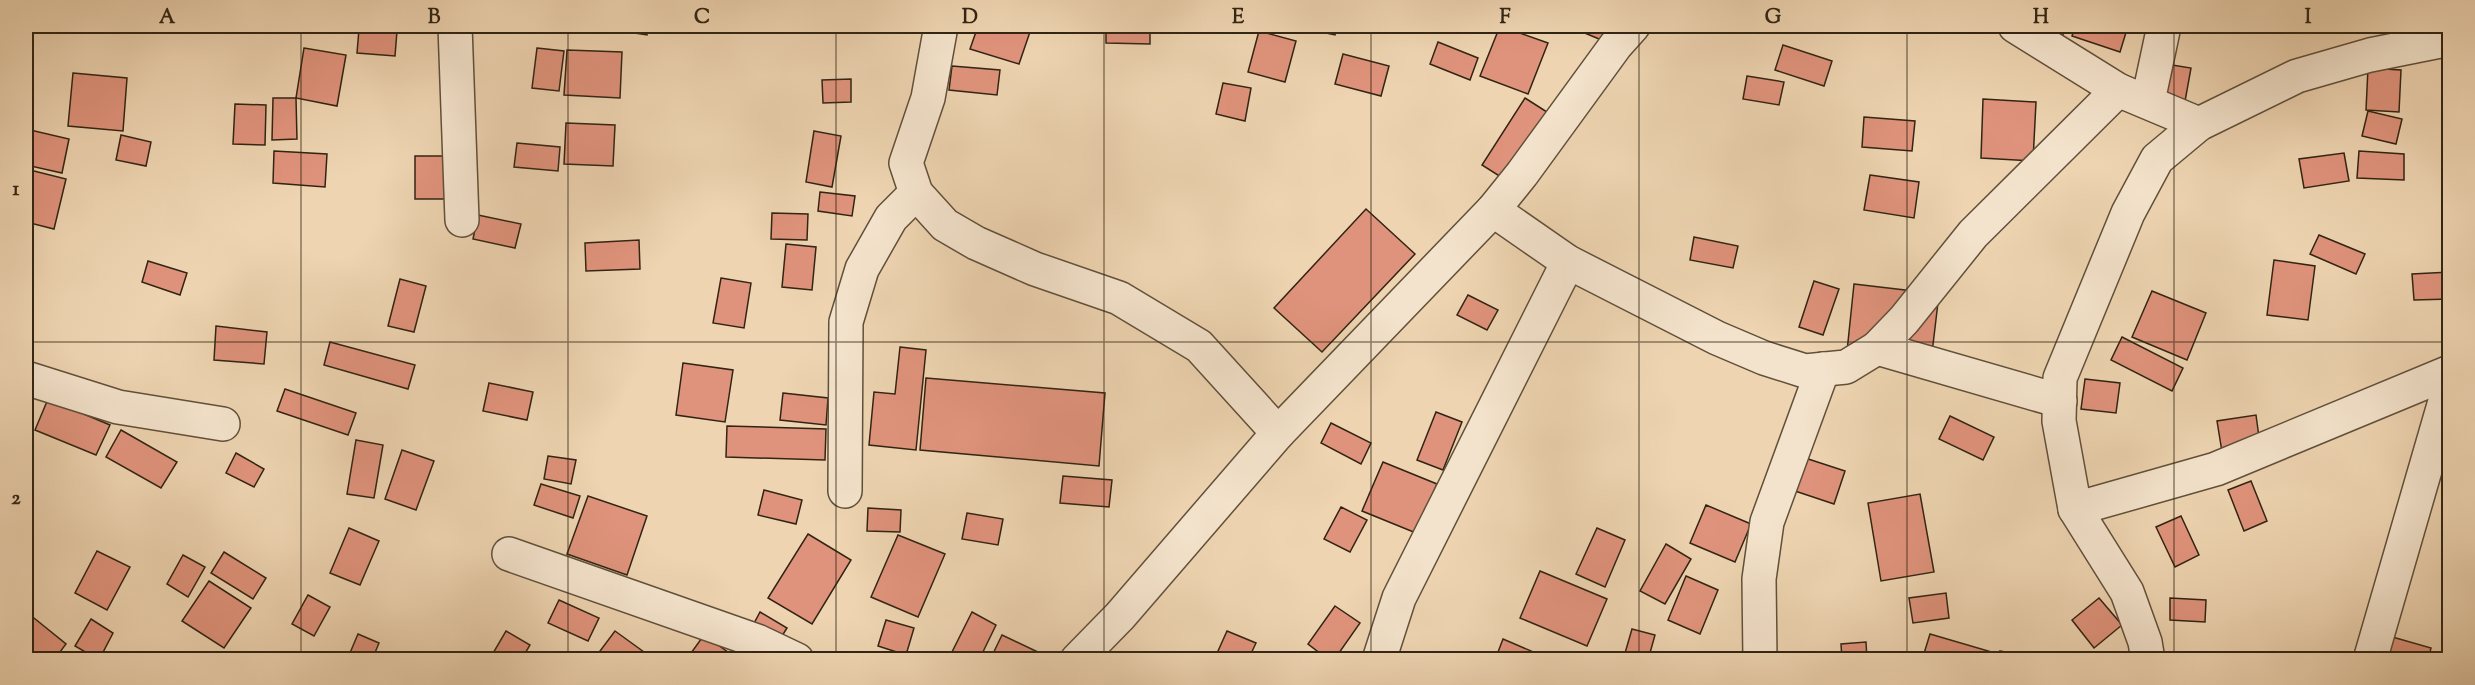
<svg xmlns="http://www.w3.org/2000/svg" width="2475" height="685" font-family="'Sorts Mill Goudy',serif">
<style>
.building{fill:#e0937c;stroke:#312413;stroke-width:1.5}
.lines{fill:none;stroke-linecap:round;stroke-linejoin:round}
.minor-casing{stroke:#60503a;stroke-width:36}
.minor{stroke:#f4e3cc;stroke-width:33}
.grid{fill:none;stroke:#312413;stroke-width:1.5;stroke-opacity:0.55}
.neatline{fill:none;stroke:#312413;stroke-width:2}
.grid-label{font-size:20px;text-anchor:middle;font-weight:bold;fill:#312413}
</style>
<rect width="100%" height="100%" fill="#eed4b1"/>
<filter id="stains"><feTurbulence type="fractalNoise" baseFrequency=".00333" numOctaves="4"/><feColorMatrix values="0 0 0 0 .2 0 0 0 0 .09 0 0 0 0 .02 0 0 0 .5 -.17"/></filter>
<radialGradient id="worn" r=".72"><stop offset=".6" stop-color="#630" stop-opacity="0"/><stop offset="1" stop-color="#630" stop-opacity=".3"/></radialGradient>
<g class="building">
<path d="M478,26H520L519,30Z"/>
<path d="M589,26H648L647,35Z"/>
<path d="M978,26H1032L1019,64L970,49Z"/>
<path d="M1106,26H1150V44L1106,43Z"/>
<path d="M1312,26H1338L1335,35L1311,30Z"/>
<path d="M1500,26L1548,43L1528,94L1480,76Z"/>
<path d="M1568,26H1619L1611,44Z"/>
<path d="M1859,26H1899V30L1859,29Z"/>
<path d="M2039,26H2064L2061,53Z"/>
<path d="M2075,26H2128L2120,52L2072,36Z"/>
<path d="M359,29L397,31L395,56L357,53Z"/>
<path d="M1259,31L1296,41L1285,82L1248,72Z"/>
<path d="M1438,42L1478,58L1470,80L1430,64Z"/>
<path d="M1783,45L1832,61L1824,86L1775,70Z"/>
<path d="M304,48L346,55L337,106L296,98Z"/>
<path d="M537,48L564,51L559,91L532,88Z"/>
<path d="M567,50L622,52L620,98L564,95Z"/>
<path d="M1343,54L1389,66L1381,96L1335,84Z"/>
<path d="M2166,64L2191,68L2184,107L2159,103Z"/>
<path d="M952,66L1000,70L997,95L949,90Z"/>
<path d="M2368,68L2401,70L2399,112L2366,110Z"/>
<path d="M73,73L127,78L123,131L68,126Z"/>
<path d="M1747,76L1784,82L1779,105L1743,99Z"/>
<path d="M851,79V102L823,103L822,80Z"/>
<path d="M1223,83L1251,88L1245,121L1216,114Z"/>
<path d="M273,98H296L297,139L272,140Z"/>
<path d="M1525,98L1547,112L1504,179L1482,165Z"/>
<path d="M1983,99L2036,102L2033,161L1981,158Z"/>
<path d="M235,104L266,105L265,145L233,144Z"/>
<path d="M2368,111L2402,119L2396,144L2362,136Z"/>
<path d="M1864,117L1915,121L1912,151L1862,147Z"/>
<path d="M566,123L615,125L613,166L564,164Z"/>
<path d="M26,129L69,139L62,173L26,165Z"/>
<path d="M814,131L841,136L832,187L806,182Z"/>
<path d="M121,135L151,142L146,166L116,160Z"/>
<path d="M517,143L560,147L558,171L514,167Z"/>
<path d="M274,151L327,154L325,187L273,183Z"/>
<path d="M2359,151L2404,154V180L2357,178Z"/>
<path d="M2344,153L2349,181L2304,188L2299,159Z"/>
<rect x="415" y="156" width="37" height="43"/>
<path d="M26,169L66,179L54,229L26,222Z"/>
<path d="M1870,175L1919,182L1914,218L1864,210Z"/>
<path d="M820,192L855,196L852,216L818,211Z"/>
<path d="M1366,209L1415,254L1322,352L1274,308Z"/>
<path d="M772,213L808,214L807,240L771,239Z"/>
<path d="M478,215L521,224L515,248L473,239Z"/>
<path d="M2319,235L2365,254L2356,274L2310,254Z"/>
<path d="M1694,237L1738,246L1733,268L1690,260Z"/>
<path d="M639,240L640,269L586,271L585,243Z"/>
<path d="M786,244L816,247L812,290L782,287Z"/>
<path d="M2274,260L2315,266L2308,320L2267,315Z"/>
<path d="M148,261L187,273L180,295L142,282Z"/>
<path d="M2450,272V299L2414,300L2412,274Z"/>
<path d="M721,278L751,283L744,328L713,323Z"/>
<path d="M400,279L426,286L414,332L388,326Z"/>
<path d="M1814,281L1839,289L1823,335L1799,327Z"/>
<path d="M1854,284L1939,294L1930,370L1846,361Z"/>
<path d="M2152,291L2206,313L2187,360L2132,337Z"/>
<path d="M1468,295L1498,310L1487,330L1457,315Z"/>
<path d="M216,326L267,332L264,364L214,360Z"/>
<path d="M2122,337L2183,368L2172,391L2111,360Z"/>
<path d="M330,342L415,365L408,389L324,365Z"/>
<path d="M900,347L926,350L916,450L869,445L874,392L895,394Z"/>
<path d="M683,363L733,370L725,422L676,415Z"/>
<path d="M926,378L1105,393L1099,466L920,450Z"/>
<path d="M2085,379L2120,383L2116,413L2081,409Z"/>
<path d="M489,383L533,392L527,420L483,411Z"/>
<path d="M285,389L356,413L348,435L277,411Z"/>
<path d="M783,393L828,398L826,425L780,420Z"/>
<path d="M48,399L110,425L96,455L35,430Z"/>
<path d="M1436,412L1462,422L1443,470L1417,460Z"/>
<path d="M2256,415L2261,452L2223,458L2217,421Z"/>
<path d="M1950,416L1994,437L1983,460L1939,439Z"/>
<path d="M1331,423L1371,443L1361,464L1321,443Z"/>
<path d="M727,426L826,429L825,460L726,457Z"/>
<path d="M121,430L177,462L161,488L106,457Z"/>
<path d="M356,440L383,445L374,498L347,494Z"/>
<path d="M402,450L434,461L416,510L385,499Z"/>
<path d="M236,453L264,469L254,487L226,473Z"/>
<path d="M1796,455L1845,471L1834,504L1786,488Z"/>
<path d="M548,456L576,460L571,484L544,479Z"/>
<path d="M1383,462L1437,484L1416,533L1362,511Z"/>
<path d="M1063,476L1112,480L1109,507L1060,503Z"/>
<path d="M2251,481L2267,521L2244,531L2228,490Z"/>
<path d="M541,484L580,496L573,518L534,505Z"/>
<path d="M764,490L802,500L796,524L758,515Z"/>
<path d="M1920,494L1934,572L1881,581L1868,503Z"/>
<path d="M588,496L647,516L627,575L567,554Z"/>
<path d="M1706,505L1751,524L1735,562L1690,543Z"/>
<path d="M1341,507L1367,520L1350,552L1324,539Z"/>
<path d="M868,508L901,510L900,532L867,531Z"/>
<path d="M967,513L1003,519L998,545L962,539Z"/>
<path d="M2181,516L2199,555L2175,567L2156,527Z"/>
<path d="M349,528L379,541L360,585L330,573Z"/>
<path d="M1597,528L1625,540L1605,587L1576,574Z"/>
<path d="M808,534L851,560L812,624L768,598Z"/>
<path d="M898,535L945,554L918,617L871,597Z"/>
<path d="M1666,544L1691,559L1665,604L1640,591Z"/>
<path d="M97,551L130,567L107,610L75,593Z"/>
<path d="M224,552L266,578L253,599L211,573Z"/>
<path d="M183,555L205,567L188,597L167,584Z"/>
<path d="M1540,571L1607,599L1587,646L1520,618Z"/>
<path d="M1686,576L1718,590L1700,634L1668,620Z"/>
<path d="M209,581L251,608L224,648L182,621Z"/>
<path d="M1946,593L1949,618L1913,623L1909,598Z"/>
<path d="M308,595L330,607L314,636L292,624Z"/>
<path d="M2099,598L2122,625L2094,648L2072,620Z"/>
<path d="M2170,598L2206,600L2205,622L2170,620Z"/>
<path d="M559,600L599,618L588,641L548,623Z"/>
<path d="M1335,606L1360,623L1334,660H1329L1308,644Z"/>
<path d="M760,612L787,628L777,644L751,629Z"/>
<path d="M972,612L996,625L979,660H968L952,652Z"/>
<path d="M29,614L66,644L54,660H29L26,656V618Z"/>
<path d="M91,619L113,633L99,660L75,646Z"/>
<path d="M886,620L914,628L906,655L878,646Z"/>
<path d="M1632,629L1655,635L1648,660H1623Z"/>
<path d="M2368,630L2431,648L2428,660H2366Z"/>
<path d="M506,631L530,645L521,660H489Z"/>
<path d="M615,631L655,660H604L597,655Z"/>
<path d="M1227,631L1256,643L1248,660H1214Z"/>
<path d="M358,634L379,643L372,660H347Z"/>
<path d="M1930,634L1995,653L1993,660H1922Z"/>
<path d="M704,635L739,660H686Z"/>
<path d="M1002,635L1042,654L1040,660H990Z"/>
<path d="M1503,639L1552,660H1495Z"/>
<path d="M1866,642L1867,660H1842L1841,644Z"/>
<path d="M2000,651L2042,659L1999,660Z"/>
</g>
<g class="lines">
<g class="minor-casing">
<g id="minor">
<path d="M455,26L462,220"/>
<path d="M941,26L928,98L906,163L916,193L945,225L976,243L1035,269L1119,298L1199,346L1278,433"/>
<path d="M2015,26L2118,90L2199,124"/>
<path d="M2148,101L2164,26"/>
<path d="M1493,210L1568,262L1717,338L1764,358L1805,371L1846,367L1877,348L1904,320L1973,234L2118,90"/>
<path d="M1877,348L2060,401"/>
<path d="M26,378L118,407L223,424"/>
<path d="M845,491L846,322L862,269L891,218L916,193"/>
<path d="M2075,509L2216,469L2450,372"/>
<path d="M509,554L757,641L797,660"/>
<path d="M1077,660L1120,616L1278,433L1493,210L1522,174L1616,45L1633,26"/>
<path d="M1379,660L1399,598L1568,262"/>
<path d="M1760,660L1759,579L1767,522L1823,369"/>
<path d="M2148,660L2145,642L2127,592L2075,509L2059,421L2060,378L2128,213L2157,159L2199,124L2297,76L2370,55L2450,39"/>
<path d="M2370,660L2450,384"/>
</g>
</g>
<use href="#minor" class="minor"/>
</g>
<path class="grid" d="M301,26V660M568,26V660M836,26V660M1104,26V660M1371,26V660M1639,26V660M1907,26V660M2174,26V660M26,342H2450"/>
<rect width="2475" height="685" fill="none" stroke="#eed4b1" stroke-width="66"/>
<rect x="33" y="33" width="2409" height="619" class="neatline"/>
<g class="grid-label">
<text x="167" y="23">A</text>
<text x="434" y="23">B</text>
<text x="702" y="23">C</text>
<text x="970" y="23">D</text>
<text x="1238" y="23">E</text>
<text x="1505" y="23">F</text>
<text x="1773" y="23">G</text>
<text x="2041" y="23">H</text>
<text x="2308" y="23">I</text>
<text x="16" y="195">1</text>
<text x="16" y="504">2</text>
</g>
<rect width="100%" height="100%" filter="url(#stains)"/>
<rect width="100%" height="100%" fill="url(#worn)"/>
</svg>
